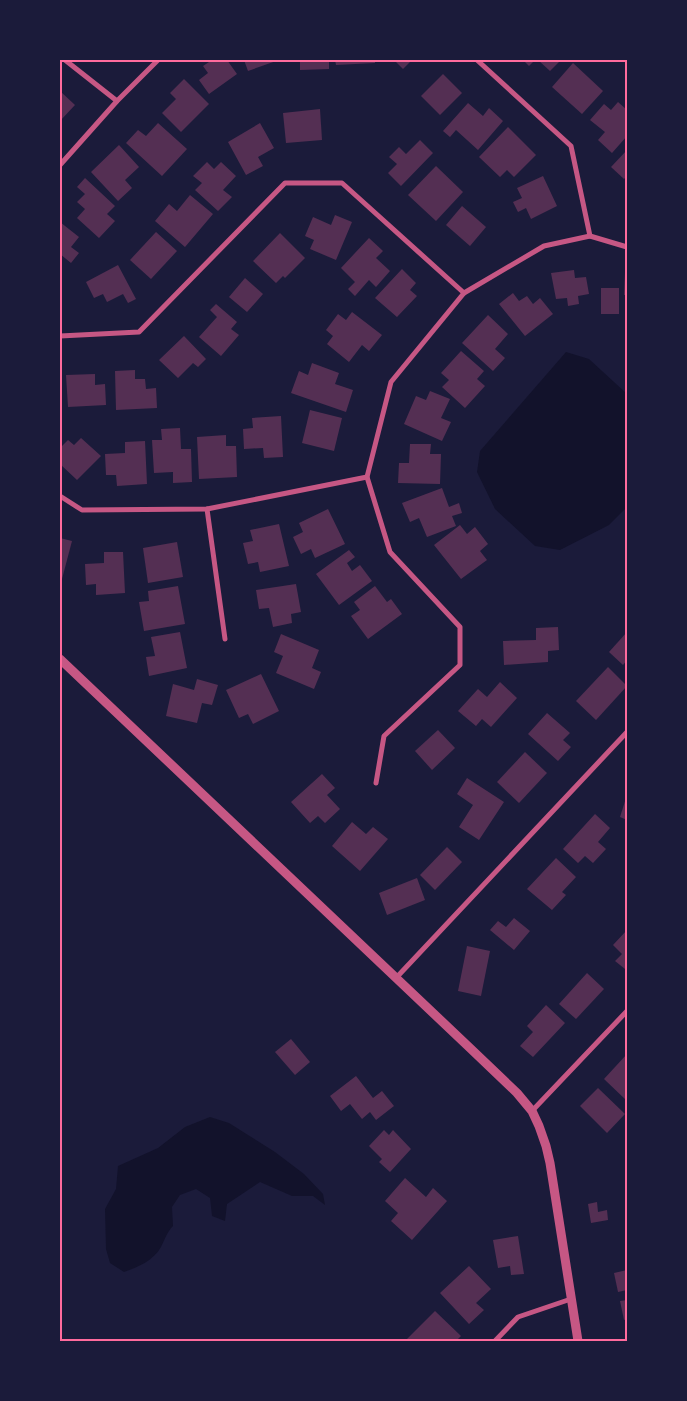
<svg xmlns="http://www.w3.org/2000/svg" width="687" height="1401" font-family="Jost,sans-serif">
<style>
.water{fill:#12122b}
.building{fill:#542f53}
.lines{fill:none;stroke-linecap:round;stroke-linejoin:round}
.minor{stroke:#c65784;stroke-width:5}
.tertiary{stroke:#c65784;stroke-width:9}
.neatline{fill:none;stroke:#ff6b9d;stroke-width:2}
</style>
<rect width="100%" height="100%" fill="#1b1b3a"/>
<g class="water">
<path d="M566,352L589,359L627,394V507L609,525L560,550L535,546L495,509L477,472L480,451Z"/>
<path d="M210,1117L229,1123L275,1152L304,1174L323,1194L325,1205L313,1196H292L260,1182L227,1204L225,1221L212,1216L210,1198L196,1189L180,1195L172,1207L173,1226C167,1232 165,1239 161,1247C153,1261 138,1267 124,1272L110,1263L106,1249L105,1209L116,1189L118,1166L158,1148L185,1127Z"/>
</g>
<g class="building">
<path d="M212,60H227L237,74L209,94L199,80L208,73L203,66Z"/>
<path d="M244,60H279L248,71Z"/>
<path d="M300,60H329V69L300,70Z"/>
<path d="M335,60H375V63L336,65Z"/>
<path d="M394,60H412L403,69Z"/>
<path d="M523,60H535L529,66Z"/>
<path d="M538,60H561L550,71Z"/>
<path d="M573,63L603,91L582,114L552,87Z"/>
<path d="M443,74L462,93L440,115L421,96Z"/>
<path d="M184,79L209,104L181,132L162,113L176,99L170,93Z"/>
<path d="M60,91L75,105L60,121Z"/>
<path d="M618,102L627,110V136L612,153L598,140L605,132L590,120L604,104L611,110Z"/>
<path d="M468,103L483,116L489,108L503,121L478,150L456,130L450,137L443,131Z"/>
<path d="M320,109L322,140L286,143L283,113Z"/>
<path d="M158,123L187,149L162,176L126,143L138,130L146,136Z"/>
<path d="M260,123L274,148L258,157L263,166L246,175L228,142Z"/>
<path d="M508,127L536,155L514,177L507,170L500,177L479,157Z"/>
<path d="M420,140L433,153L401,186L388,173L397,164L389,157L399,147L406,154Z"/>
<path d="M119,145L139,167L125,180L132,188L118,201L91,172Z"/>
<path d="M627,150V176L624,179L611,167Z"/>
<path d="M207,162L214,169L221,162L236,176L223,190L232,197L218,211L195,190L202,183L193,176Z"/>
<path d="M436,166L463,192L436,221L408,195Z"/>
<path d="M543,176L557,206L531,219L526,208L518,212L513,202L522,198L517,188Z"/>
<path d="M85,178L115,206L107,214L115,221L99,238L77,218L85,209L77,202L85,194L77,187Z"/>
<path d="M190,195L213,214L185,247L155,221L169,204L177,211Z"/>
<path d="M462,206L486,227L470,246L446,225Z"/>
<path d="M335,215L352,222L336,260L310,249L314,240L305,236L313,217L331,225Z"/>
<path d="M60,222L79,237L71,247L79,253L71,263L60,254Z"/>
<path d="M156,232L177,251L151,279L130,260Z"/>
<path d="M280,233L305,258L285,278L283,276L276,283L253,261Z"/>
<path d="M369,238L383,251L376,258L390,271L376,287L369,280L355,296L348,289L355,282L341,268Z"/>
<path d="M118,265L136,299L128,303L123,294L107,302L103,294L94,298L86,282Z"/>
<path d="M402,269L416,283L410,290L417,296L397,317L375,298Z"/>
<path d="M574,270L575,278L586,277L589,294L578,296L579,304L568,306L567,298L556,299L551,273Z"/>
<path d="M625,272H627V295H624Z"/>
<path d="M245,278L263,294L247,312L229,297Z"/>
<rect x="601" y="288" width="18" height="26"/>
<path d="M513,293L519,301L527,296L533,304L540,298L553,314L525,336L499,304Z"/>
<path d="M216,304L237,322L231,329L239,335L221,356L199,337L217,317L210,310Z"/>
<path d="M352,312L382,335L369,351L362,345L349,362L327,344L333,336L326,330L338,314L346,320Z"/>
<path d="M488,315L508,334L495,349L505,358L493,371L462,343Z"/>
<path d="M184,336L206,359L198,367L193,363L178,378L159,360Z"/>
<path d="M461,351L484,371L477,379L485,386L465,408L442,387L449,380L441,373Z"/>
<path d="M312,363L339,373L335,384L353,390L346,412L291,393L299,371L308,375Z"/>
<path d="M135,370V379H145L146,389L156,388L157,408L116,410L115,371Z"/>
<path d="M95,374V385L105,384L106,405L68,407L66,375Z"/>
<path d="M430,391L450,399L441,418L451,422L442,441L404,424L416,396L426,400Z"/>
<path d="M310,410L342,418L334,451L302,443Z"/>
<path d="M281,416L283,457L264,458L263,448L244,449L243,429L253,428L252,418Z"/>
<path d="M180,428L181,449H191L192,482L173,483V472L154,473L152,440H162L161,429Z"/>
<path d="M226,435V446H236L237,477L199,479L197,437Z"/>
<path d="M81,438L101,456L77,480L60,464V448L68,440L74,445Z"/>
<path d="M145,441L147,484L117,486L116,475H106L105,454L125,453V442Z"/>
<path d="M410,444H431L430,454H441L440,484L398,483L399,463H409Z"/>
<path d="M442,488L449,507L459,503L462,513L452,516L456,526L427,537L419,518L410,522L402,503Z"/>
<path d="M328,509L345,544L315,558L311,549L301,554L293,537L303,532L299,523Z"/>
<path d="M279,524L289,566L260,572L258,562L248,564L243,543L253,541L250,530Z"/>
<path d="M460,525L467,534L475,527L488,544L480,551L487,560L461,579L434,545Z"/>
<path d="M60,538L72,541L62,579L60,578Z"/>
<path d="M177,542L183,577L148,583L143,548Z"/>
<path d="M349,550L355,557L347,563L352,571L360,565L372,581L339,605L316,574Z"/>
<path d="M104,552H123L125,593L96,595V584L86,585L85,564L104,563Z"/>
<path d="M296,584L301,612L291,614L292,623L273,627L269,608L259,609L256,590Z"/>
<path d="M178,586L185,624L144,631L139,602L149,601L148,591Z"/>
<path d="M375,586L387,602L391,599L402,614L368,639L351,616L360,610L354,602Z"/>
<path d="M558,627L559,650L548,651V662L504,665L503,641L536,640V628Z"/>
<path d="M180,632L187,668L149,676L146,657L155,656L151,637Z"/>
<path d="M627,632V660L623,665L609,652Z"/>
<path d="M281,634L319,650L312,668L321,672L314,689L276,673L283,656L274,652Z"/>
<path d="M608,667L627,686L596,720L576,701Z"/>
<path d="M261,674L279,711L253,724L248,714L239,718L226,690Z"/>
<path d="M197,679L218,685L212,705L202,703L197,723L166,716L173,684L194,690Z"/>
<path d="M500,682L517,698L491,727L482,719L476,726L458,711L478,689L487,697Z"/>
<path d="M547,713L570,733L563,740L571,747L558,761L528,734Z"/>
<path d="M438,730L455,748L432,770L415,751Z"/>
<path d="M525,752L547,773L519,803L497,782Z"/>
<path d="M322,774L335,788L327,795L340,809L325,823L318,816L310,823L291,802Z"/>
<path d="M467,778L504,802L479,840L459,827L473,805L457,794Z"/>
<path d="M627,795V820L620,817Z"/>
<path d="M595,814L610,828L598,842L606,849L593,863L585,856L578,863L563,849Z"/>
<path d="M352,822L366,834L373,827L388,839L360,871L332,846Z"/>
<path d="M447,847L462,862L435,890L420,875Z"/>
<path d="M556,858L576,877L562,892L566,895L552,910L527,889Z"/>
<path d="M417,878L425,900L387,915L379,893Z"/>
<path d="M514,918L530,931L514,950L490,930L498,921L506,927Z"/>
<path d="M627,930V967L625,969L615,961L622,954L613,945Z"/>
<path d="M467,946L490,951L481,996L458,991Z"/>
<path d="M587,973L604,989L576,1019L559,1004Z"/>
<path d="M546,1005L565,1023L533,1057L520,1046L533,1032L527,1026Z"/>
<path d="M291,1039L310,1062L295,1075L275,1052Z"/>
<path d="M627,1054V1101L604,1079Z"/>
<path d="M356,1076L373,1098L382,1091L394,1106L376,1120L370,1112L362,1119L350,1104L341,1111L330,1096Z"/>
<path d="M598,1088L625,1114L607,1133L580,1106Z"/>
<path d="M384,1130L389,1135L393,1130L411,1149L390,1172L379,1162L382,1159L369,1146Z"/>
<path d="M405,1178L426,1197L433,1188L447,1201L412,1240L391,1221L398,1213L385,1201Z"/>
<path d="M597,1202L598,1212L607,1210L608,1220L591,1223L588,1204Z"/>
<path d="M518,1236L524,1274L511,1275L510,1266L498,1268L493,1240Z"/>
<path d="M469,1266L491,1289L476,1303L484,1310L469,1324L440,1293Z"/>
<path d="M627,1270V1290L618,1292L614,1273Z"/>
<path d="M627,1300V1319L624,1320L620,1301Z"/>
<path d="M435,1311L461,1336L456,1341H405Z"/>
</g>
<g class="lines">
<g class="minor">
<path d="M65,60L117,101"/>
<path d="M477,60L571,146L590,236"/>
<path d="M60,165L117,101L158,60"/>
<path d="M60,336L139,332L285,183H342L464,293"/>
<path d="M60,496L82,510L207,509L367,477"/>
<path d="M207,509L225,639"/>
<path d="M376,783L384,736L460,665V627L390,552L367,477L391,382L464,293L544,246L590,236L627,247"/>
<path d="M396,978L627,732"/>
<path d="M532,1111L627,1011"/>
<path d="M495,1341L518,1317L571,1299"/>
</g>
<path class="tertiary" d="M60,659L471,1049L517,1093L532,1111L539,1126L546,1146L550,1163L578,1341"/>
</g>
<rect width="687" height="1401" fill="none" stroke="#1b1b3a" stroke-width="122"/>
<rect x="61" y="61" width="565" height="1279" class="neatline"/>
</svg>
